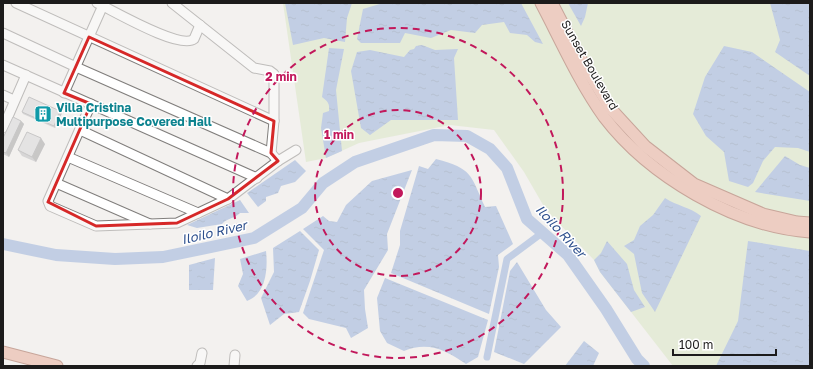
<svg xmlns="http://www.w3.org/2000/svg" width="813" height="369" font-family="'Golos Text',sans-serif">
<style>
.grass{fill:#d5e4bd}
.water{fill:url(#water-ripples)}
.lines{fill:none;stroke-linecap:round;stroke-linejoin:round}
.canal{stroke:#88a5d7;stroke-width:7}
.river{stroke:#88a5d7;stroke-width:12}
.minor-casing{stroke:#807e7c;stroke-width:11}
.major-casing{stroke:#944b34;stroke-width:13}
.minor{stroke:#fff;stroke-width:9}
.major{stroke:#e6a38d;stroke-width:11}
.wall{fill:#b5b5b8}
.shaded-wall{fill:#949496}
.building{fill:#d3d3d6;stroke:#949496}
.marked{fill:none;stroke:#d62828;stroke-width:3;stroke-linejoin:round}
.ring{fill:none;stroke:#c2185b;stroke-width:2;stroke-dasharray:7 5}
.labels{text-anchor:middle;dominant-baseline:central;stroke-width:3;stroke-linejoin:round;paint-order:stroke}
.street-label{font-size:12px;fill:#1c1b1b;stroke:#fff}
.culture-label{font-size:12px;font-weight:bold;fill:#0d838f;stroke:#fff;text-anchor:start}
.water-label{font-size:13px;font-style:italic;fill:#2d4f8d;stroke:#fff}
.centre{fill:#c2185b;stroke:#fff;stroke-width:2}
.ring-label{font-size:12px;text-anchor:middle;font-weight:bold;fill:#c2185b;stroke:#fff;stroke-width:3;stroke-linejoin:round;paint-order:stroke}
</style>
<defs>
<pattern id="water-ripples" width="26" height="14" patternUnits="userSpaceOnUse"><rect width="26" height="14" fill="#88a5d7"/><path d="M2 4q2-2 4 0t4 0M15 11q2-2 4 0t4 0" fill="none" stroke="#6e86ae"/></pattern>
</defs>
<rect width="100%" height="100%" fill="#f3f1ef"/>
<path class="grass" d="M283,3H810V366H673L600,272L594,260L546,210L524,172L494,130L450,125L359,143L326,158L306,162Z"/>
<g class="water">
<path d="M285,3H352L347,18L345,42L324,38L293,45Z"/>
<path d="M383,3H521L543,44L535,42L527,35L510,33L504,22L482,25L475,33L451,30L431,38L405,33L400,43H361L357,39L363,9Z"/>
<path d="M568,3H588L585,17L581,26Z"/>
<path d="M770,3H810V76L775,52L780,40Z"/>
<path d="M422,45L435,50L458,49L454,58L458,120H391L370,135L361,128L351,71L357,52L370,50L404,57L410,50L414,49L416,46Z"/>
<path d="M724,46L752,52L810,92V152L798,148L775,147L763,161L753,183L748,187L729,181L724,152L706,136L693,114L705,77Z"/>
<path d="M329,48L344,49L336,90L342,151L326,158L321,128L323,113L329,111C330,103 327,101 322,97Z"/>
<path d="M785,156L800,165L810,168V201L755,192Z"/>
<path d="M436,159C473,169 470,174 485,207L496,206L513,244L498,255L499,267L489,314L391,273L400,245V231L419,166L428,169Z"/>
<path d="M295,160L306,171L295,182L281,186L278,193L266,197V201L258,207L247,193Z"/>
<path d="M412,170L387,234L388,250L364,290L365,309L368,328L351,338L346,328L309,319L303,313L324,250L303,229L323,216L329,221L337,222L346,205L372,181Z"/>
<path d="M665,198C677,206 690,207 701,216L655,312L642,293L634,254L624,246L634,240L640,226L653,215Z"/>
<path d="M240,200L249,213H240C234,219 227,218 222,224L197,228L187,225Z"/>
<path d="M300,231L319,250L310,281L299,312L284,314L270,325L261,298L274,272L273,248Z"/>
<path d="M607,241L627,264L634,290L645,307L631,312L600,272L594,260L601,253Z"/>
<path d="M748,241L810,251V366H716L738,321Z"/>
<path d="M266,251C268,269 266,294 247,301L238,286L243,274L240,259Z"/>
<path d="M215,258L213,290H189V265Z"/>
<path d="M517,262L546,310L561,327L524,364L494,352L510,271Z"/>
<path d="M385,278L488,320L478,357L466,364C446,350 428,341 404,351L387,343L380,331L377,298Z"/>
<path d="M584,341L599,353L593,366H565Z"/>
</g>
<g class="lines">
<path class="canal" d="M487,357L507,259L542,233"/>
<path class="river" d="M3,244L56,255L115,259L163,257L254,238L302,208L323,183L355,162L434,135L467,136L490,149L507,168L527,219L568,255L606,309L637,359L644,366"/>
<g class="minor-casing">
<g id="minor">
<path d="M16,3L274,121"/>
<path d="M97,3C114,11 180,50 194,39L200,25"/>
<path d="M172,3L254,68L270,71L274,74V121L271,153"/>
<path d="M3,33L76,67L271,153L278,161"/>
<path d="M3,65L257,178"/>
<path d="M64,93L104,3"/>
<path d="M3,95L14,100"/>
<path d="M91,104L48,201L50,206L96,226L177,223L228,199L278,161L296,150"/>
<path d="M3,128L26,75"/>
<path d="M80,130L228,199"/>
<path d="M68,157L198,213"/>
<path d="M56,183L150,224"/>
<path d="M197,366L200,363L202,353"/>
<path d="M234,366L235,355"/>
</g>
</g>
<g class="major-casing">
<g id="major">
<path d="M541,3C561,41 579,82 604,117C649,176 735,227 810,232"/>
<path d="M552,3L584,65L611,109L645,146L694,184L763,214L797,222L810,223"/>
<path d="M3,352L57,366"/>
</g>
</g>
<use href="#minor" class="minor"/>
<use href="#major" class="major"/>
</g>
<g class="wall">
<path d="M60,111L62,113L55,128L23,114L22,112Z"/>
<path d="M21,121L24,124L9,157L3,154V138Z"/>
<path d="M45,144L36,162L22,156L18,150Z"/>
</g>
<g class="shaded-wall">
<path d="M60,111L62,113L55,128L54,126Z"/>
<path d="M21,121L24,124L9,157L6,153Z"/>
<path d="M41,138L45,144L36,162L32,157Z"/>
</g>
<g class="building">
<path d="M29,97L60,111L54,126L22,112Z"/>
<path d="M13,117L21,121L6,153L3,152V138Z"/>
<path d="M27,132L41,138L32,157L18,150Z"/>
</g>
<path d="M0 0H813V369H0ZM89,37L274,121L271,153L278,161L228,199L177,223L96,226L48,202L91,104L64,93Z" fill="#f3f1ef" fill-opacity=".55" fill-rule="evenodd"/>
<path class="marked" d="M89,37L274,121L271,153L278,161L228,199L177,223L96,226L48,202L91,104L64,93Z"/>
<g class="ring">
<circle cx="398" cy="193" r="83"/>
<circle cx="398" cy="193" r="165"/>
</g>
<defs>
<g id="building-square" transform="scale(0.9)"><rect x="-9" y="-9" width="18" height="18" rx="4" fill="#0f9aa8" stroke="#fff"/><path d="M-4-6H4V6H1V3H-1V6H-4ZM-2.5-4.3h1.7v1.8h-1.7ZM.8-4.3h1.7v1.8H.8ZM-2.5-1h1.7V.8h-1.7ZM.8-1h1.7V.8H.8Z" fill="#fff"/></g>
</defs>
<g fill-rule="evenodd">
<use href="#building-square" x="43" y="114"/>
</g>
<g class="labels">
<g class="street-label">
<text transform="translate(590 65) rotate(60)">Sunset Boulevard</text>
</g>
<g class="culture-label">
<text x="56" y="107">Villa Cristina<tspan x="56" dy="14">Multipurpose Covered Hall</tspan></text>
</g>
<g class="water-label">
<text transform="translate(561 231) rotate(47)">Iloilo River</text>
<text transform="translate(214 232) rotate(-13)">Iloilo River</text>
</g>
</g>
<circle cx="398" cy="193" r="6" class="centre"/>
<g class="ring-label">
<text x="281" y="81">2 min</text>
<text x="339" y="139">1 min</text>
</g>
<rect width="813" height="369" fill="none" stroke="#1c1b1b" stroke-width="8"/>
<path d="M673 349v6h103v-6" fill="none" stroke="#1c1b1b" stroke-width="2"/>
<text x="679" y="349" font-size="12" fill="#1c1b1b" stroke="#ffffff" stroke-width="3" paint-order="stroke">100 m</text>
</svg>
